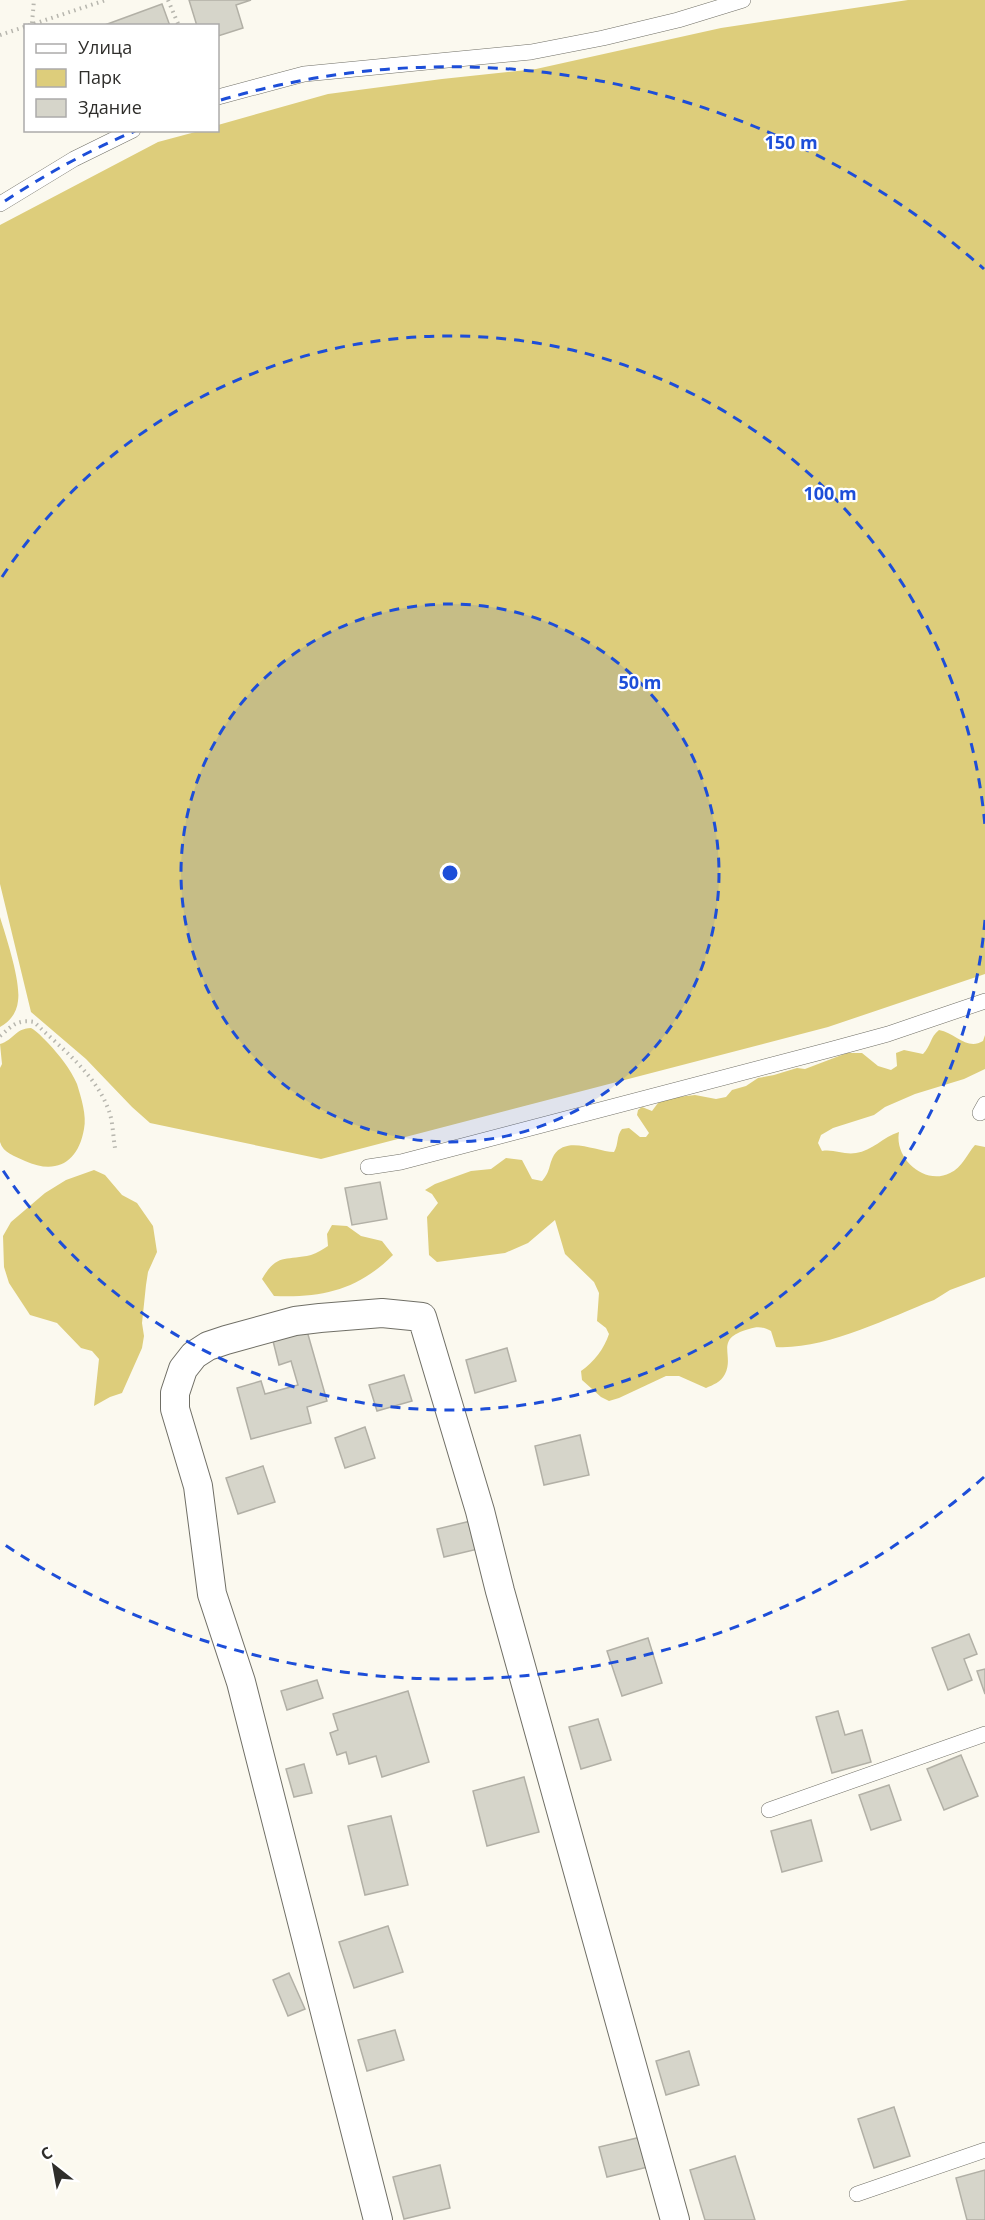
<svg xmlns="http://www.w3.org/2000/svg" width="985" height="2220" font-family="'Open Sans',sans-serif">
<style>
.green{fill:#ddcd7b}
.building{fill:#d6d5ca;stroke:#b2b0a6;stroke-width:1.5}
.lines{fill:none;stroke-linecap:round;stroke-linejoin:round}
.service-casing{stroke:#706f66;stroke-width:16}
.minor-casing{stroke:#706f66;stroke-width:30}
.path{stroke:#b7b6ae;stroke-width:4;stroke-dasharray:1.5 4.5;stroke-linecap:butt}
.service{stroke:#fff;stroke-width:15}
.minor{stroke:#fff;stroke-width:28}
.ring{fill:none;stroke:#1d4ed8;stroke-width:3;stroke-dasharray:10 8}
.centre{fill:#1d4ed8;stroke:#fff;stroke-width:3}
.ring-label{font-size:18px;text-anchor:middle;font-weight:bold;fill:#1d4ed8;stroke:#fff;stroke-width:4.5;stroke-linejoin:round;paint-order:stroke}
</style>
<rect width="100%" height="100%" fill="#fbf9ef"/>
<g class="green">
<path d="M908,0H985V974L828,1027L321,1159L150,1123L132,1107L86,1059L31,1012L0,884V225L158,142L199,131L218,130V125L328,94L442,79L536,69L721,28Z"/>
<path d="M0,917C6,937 21,981 18,1001C17,1012 10,1022 0,1027Z"/>
<path d="M31,1028C38,1032 42,1037 48,1043C60,1056 70,1068 77,1084C81,1097 87,1116 84,1129C78,1163 56,1175 25,1161C15,1156 3,1153 0,1142C0,1125 0,1087 0,1068L2,1064L0,1044C14,1040 14,1029 31,1028Z"/>
<path d="M939,1030C956,1033 967,1051 983,1041L985,1035V1069L964,1079L915,1094L885,1107L874,1115L833,1128L821,1135L818,1143L822,1151C834,1149 844,1155 856,1153C872,1151 883,1137 899,1132C894,1159 925,1186 950,1173C962,1168 967,1154 975,1145L985,1147V1277L950,1290L934,1300C888,1318 825,1350 776,1347L771,1331C763,1327 758,1326 749,1329C713,1339 735,1354 725,1374C721,1382 713,1385 706,1388L679,1376H666L619,1398L609,1401L601,1397L582,1380L581,1371C594,1362 604,1349 609,1334L606,1328L597,1321L599,1293L594,1282L565,1254L555,1220L528,1243L505,1253L437,1262L429,1255L427,1217L438,1203L432,1194L425,1190L435,1184L471,1171L491,1169L506,1158L522,1160L532,1179L542,1181C551,1171 548,1166 554,1155C567,1135 597,1152 614,1152C619,1144 616,1136 622,1129L629,1128L640,1137H646L649,1133L637,1115L638,1110L642,1107L652,1111L658,1103L669,1098L695,1095L716,1099L726,1097L732,1090L746,1086L758,1078L774,1075L797,1068L805,1069L847,1053H862L878,1066L891,1070L897,1066L896,1053L904,1050L923,1054C931,1046 930,1037 939,1030Z"/>
<path d="M94,1170L105,1175L122,1195L137,1203L153,1226L157,1252L148,1272L146,1285L142,1323L144,1336L142,1348L122,1393L110,1397L94,1406L99,1359L92,1351L81,1348L57,1323L30,1315L9,1283L4,1267L3,1236L11,1222L45,1193L66,1180Z"/>
<path d="M332,1225L347,1226L361,1236L382,1241L393,1255C358,1290 322,1298 274,1296L262,1279C277,1253 285,1261 311,1255C317,1253 323,1249 328,1246L327,1234Z"/>
</g>
<g class="building">
<path d="M189,0H251L236,5L243,28L218,36V26H197Z"/>
<path d="M162,4L170,26H102Z"/>
<path d="M380,1182L387,1219L352,1225L345,1188Z"/>
<path d="M307,1331L327,1401L307,1407L311,1423L251,1439L237,1388L261,1381L265,1394L298,1385L291,1361L279,1365L273,1341Z"/>
<path d="M507,1348L516,1381L475,1393L466,1360Z"/>
<path d="M404,1375L412,1401L377,1411L369,1385Z"/>
<path d="M365,1427L375,1458L345,1468L335,1438Z"/>
<path d="M580,1435L589,1475L544,1485L535,1446Z"/>
<path d="M263,1466L275,1502L238,1514L226,1478Z"/>
<path d="M471,1521L478,1549L444,1557L437,1529Z"/>
<path d="M969,1634L977,1654L964,1659L972,1680L948,1690L932,1648Z"/>
<path d="M648,1638L662,1683L622,1696L607,1651Z"/>
<path d="M985,1669V1694L977,1671Z"/>
<path d="M317,1680L323,1698L287,1710L281,1691Z"/>
<path d="M408,1691L429,1762L382,1777L376,1756L349,1764L346,1752L337,1755L330,1733L338,1730L333,1714Z"/>
<path d="M838,1711L845,1735L862,1730L871,1762L832,1773L816,1717Z"/>
<path d="M598,1719L611,1760L581,1769L569,1727Z"/>
<path d="M961,1755L978,1796L944,1810L927,1769Z"/>
<path d="M304,1764L312,1793L294,1797L286,1769Z"/>
<path d="M524,1777L539,1832L487,1846L473,1791Z"/>
<path d="M889,1785L901,1820L871,1830L859,1795Z"/>
<path d="M391,1816L408,1885L365,1895L348,1826Z"/>
<path d="M811,1820L822,1861L782,1872L771,1831Z"/>
<path d="M388,1926L403,1972L354,1988L339,1942Z"/>
<path d="M289,1973L305,2009L288,2016L273,1980Z"/>
<path d="M395,2030L404,2060L367,2071L358,2040Z"/>
<path d="M689,2051L699,2085L666,2095L656,2061Z"/>
<path d="M894,2107L910,2156L874,2168L858,2119Z"/>
<path d="M641,2137L648,2167L607,2177L599,2147Z"/>
<path d="M735,2156L755,2220H705L690,2170Z"/>
<path d="M440,2165L450,2208L404,2219L393,2177Z"/>
<path d="M985,2170V2220H967L956,2178Z"/>
</g>
<g class="lines">
<g class="service-casing">
<g id="service">
<path d="M218,97L304,74L531,52L603,38L678,20L743,0"/>
<path d="M0,204L74,159L133,130"/>
<path d="M980,1113L985,1104"/>
<path d="M368,1167L401,1162L829,1050L888,1034L985,1001"/>
<path d="M769,1810L985,1734"/>
<path d="M857,2194L985,2150"/>
</g>
</g>
<g class="minor-casing">
<path id="minor" d="M378,2220L241,1682L212,1594L198,1486L175,1409V1393L183,1369L194,1355L208,1346L226,1340L295,1321L320,1318L382,1313L422,1317L480,1511L500,1591L675,2220"/>
</g>
<g class="path">
<path d="M168,0L179,26"/>
<path d="M32,23L34,0"/>
<path d="M0,35L106,0"/>
<path d="M0,1036C12,1026 17,1019 34,1022C61,1048 96,1074 109,1111C113,1122 113,1136 115,1148"/>
</g>
<use href="#service" class="service"/>
<use href="#minor" class="minor"/>
</g>
<circle cx="450" cy="873" r="269" fill="#1d4ed8" fill-opacity=".12"/>
<g class="ring">
<circle cx="450" cy="873" r="269"/>
<path d="M985 920A537 537 0 0 1 2 1169M2 577A537 537 0 0 1 985 826"/>
<path d="M984 1477A806 806 0 0 1 5 1545M5 201A806 806 0 0 1 135 131M221 100A806 806 0 0 1 984 269"/>
</g>
<circle cx="450" cy="873" r="9" class="centre"/>
<g class="ring-label">
<text x="791" y="149">150 m</text>
<text x="830" y="500">100 m</text>
<text x="640" y="689">50 m</text>
</g>
<rect x="24" y="24" width="195" height="108" fill="#ffffff" stroke="#acabaa" stroke-width="1.5"/>
<rect x="36" y="44" width="30" height="9" fill="#ffffff" stroke="#acabaa" stroke-width="1.5"/>
<text x="78" y="54" font-size="18" fill="#2f2e2b">Улица</text>
<rect x="36" y="69" width="30" height="18" fill="#ddcd7b" stroke="#acabaa" stroke-width="1.5"/>
<text x="78" y="84" font-size="18" fill="#2f2e2b">Парк</text>
<rect x="36" y="99" width="30" height="18" fill="#d6d5ca" stroke="#acabaa" stroke-width="1.5"/>
<text x="78" y="114" font-size="18" fill="#2f2e2b">Здание</text>
<g transform="translate(54 2166) rotate(329)" stroke="#ffffff" stroke-width="4.5" paint-order="stroke">
<path d="M0-4.5L10 22L0 15L-10 22Z" fill="#2f2e2b"/>
<text y="-9" font-size="16" font-weight="bold" text-anchor="middle" fill="#2f2e2b">С</text>
</g>
</svg>
